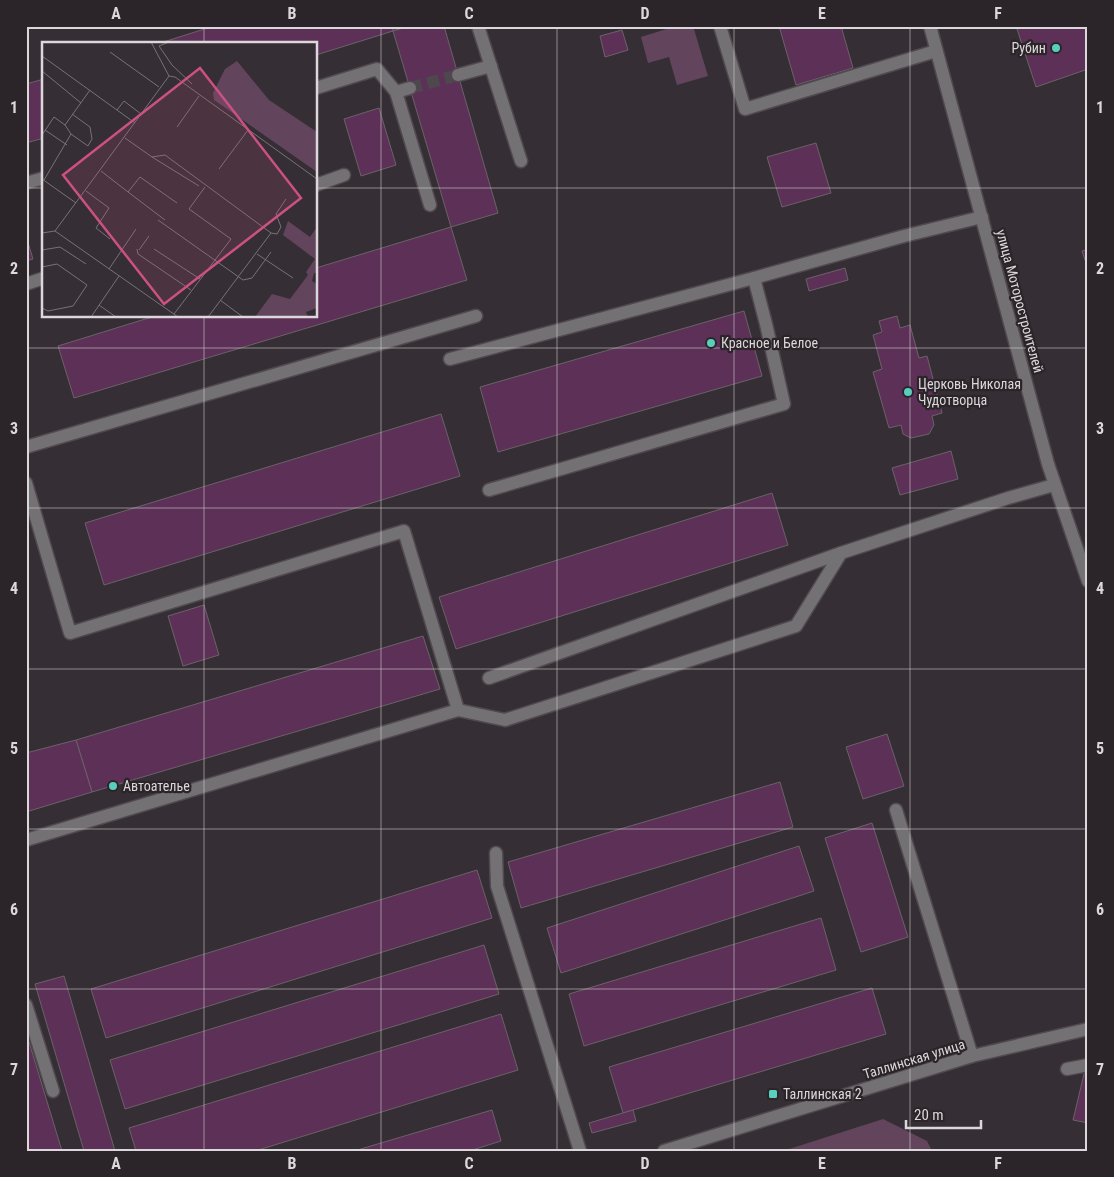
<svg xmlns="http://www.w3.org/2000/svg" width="1114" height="1177" font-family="'Roboto Condensed',sans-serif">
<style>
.green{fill:#62455d}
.building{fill:#5d3157;stroke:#6a6268}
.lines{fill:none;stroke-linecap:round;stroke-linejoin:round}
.minor-tunnel{stroke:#4e474d;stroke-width:12;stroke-dasharray:12 6;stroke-linecap:butt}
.minor-casing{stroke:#50494f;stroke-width:15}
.minor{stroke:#747174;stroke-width:12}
.grid{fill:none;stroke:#dcd7db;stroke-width:1;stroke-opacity:0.55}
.poi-dot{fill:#5acebd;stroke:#2b252a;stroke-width:2}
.labels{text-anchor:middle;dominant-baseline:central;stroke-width:4.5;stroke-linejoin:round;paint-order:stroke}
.poi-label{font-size:14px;fill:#dcd7db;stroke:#2b252a;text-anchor:start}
.street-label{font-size:14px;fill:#dcd7db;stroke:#2b252a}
.inset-road{fill:none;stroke:#787277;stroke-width:1}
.view{fill:#ca5181;fill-opacity:0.15;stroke:#ca5181;stroke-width:2.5}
.inset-edge{fill:none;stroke:#dcd7db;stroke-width:2.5}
.neatline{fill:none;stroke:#dcd7db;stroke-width:2}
.grid-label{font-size:16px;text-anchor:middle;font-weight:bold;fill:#dcd7db}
</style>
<rect width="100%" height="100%" fill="#352e34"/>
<g class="green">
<path d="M676,26H693L708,76L677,85L669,57L648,63L641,37Z"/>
<path d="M883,1119L927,1141L932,1151H783Z"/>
</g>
<g class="building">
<path d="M214,26H392L393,31L316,55V44H157Z"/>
<path d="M392,26H410L393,31Z"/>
<path d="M410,26H444L498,213L451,227L393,31Z"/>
<path d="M779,26H841L853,68L796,85Z"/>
<path d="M1016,26H1088V69L1036,87Z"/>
<path d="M622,30L628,50L605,57L600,36Z"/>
<path d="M44,79V138L26,143V84Z"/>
<path d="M379,108L396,165L361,176L344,119Z"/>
<path d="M816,143L831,193L782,207L767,157Z"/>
<path d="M451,227L467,280L74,398L58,346L155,316H316V268Z"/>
<path d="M26,236L33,259L26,261Z"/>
<path d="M1088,249V269L1082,251Z"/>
<path d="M845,268L848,280L809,291L806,279Z"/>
<path d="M744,311L762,376L498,452L480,387Z"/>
<path d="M897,316L900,328L910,325L919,358L927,356L942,413L932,416L934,425L929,434L911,438L903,434L901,425L889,428L873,372L882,369L873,335L882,332L879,321Z"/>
<path d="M441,414L460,476L104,585L85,523Z"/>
<path d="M951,451L958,479L900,495L892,468Z"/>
<path d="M772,493L788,545L456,649L439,597Z"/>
<path d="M204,605L219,655L183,666L168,616Z"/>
<path d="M423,636L440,689L92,792L76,740Z"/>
<path d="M887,734L904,786L863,799L846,747Z"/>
<path d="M76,740L92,792L26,812V753Z"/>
<path d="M780,782L793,827L521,908L508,862Z"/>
<path d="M872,823L908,937L861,952L825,838Z"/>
<path d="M799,846L814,891L561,973L547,928Z"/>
<path d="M477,870L492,918L106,1038L91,989Z"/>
<path d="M821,918L836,970L584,1046L569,994Z"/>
<path d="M484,945L499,994L125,1109L110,1060Z"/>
<path d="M64,976L115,1151H84L35,984Z"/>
<path d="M872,988L886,1034L623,1113L609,1067Z"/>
<path d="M501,1014L518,1070L255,1151H136L129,1128Z"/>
<path d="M26,1032L62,1151H26Z"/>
<path d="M1085,1070H1088V1123L1073,1120Z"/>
<path d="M492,1110L501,1141L469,1151H354Z"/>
<path d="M633,1110L636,1121L592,1133L589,1123Z"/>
</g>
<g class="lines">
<path class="minor-tunnel" d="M410,88L458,75"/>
<g class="minor-casing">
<g id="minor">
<path d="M478,26L521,161"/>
<path d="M720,26L745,109L936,51"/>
<path d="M930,26L1048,464L1088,581"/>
<path d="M458,75L491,66"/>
<path d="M316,88L377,69L396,92L410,88"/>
<path d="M396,92L430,205"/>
<path d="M26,183L44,178"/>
<path d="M316,185L344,175"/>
<path d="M26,284L44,278"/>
<path d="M450,359L754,278"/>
<path d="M26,447L476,316"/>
<path d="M26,483L70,633L404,531L458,710"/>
<path d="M489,490L784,404L766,324L754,278L904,236L982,217"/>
<path d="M489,678L841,553"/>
<path d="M896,810L972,1056"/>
<path d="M26,840L458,710L505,720L796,626L841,553L1008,498L1054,485"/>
<path d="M496,853L497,886L580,1151"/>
<path d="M26,1005L53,1091"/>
<path d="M1067,1069L1088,1065"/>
<path d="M664,1151L972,1056L1088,1029"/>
</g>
</g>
<use href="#minor" class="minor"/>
</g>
<path class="grid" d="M204,26V44M381,26V1151M557,26V1151M734,26V1151M910,26V1151M26,188H44M316,188H1088M204,316V1151M26,348H1088M26,508H1088M26,669H1088M26,829H1088M26,989H1088"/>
<g class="poi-dot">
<circle cx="1056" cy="48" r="5"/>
<circle cx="711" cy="343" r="5"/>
<circle cx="908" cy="392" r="5"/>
<circle cx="113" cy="786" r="5"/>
<rect x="768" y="1089" width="10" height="10" rx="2.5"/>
</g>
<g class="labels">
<g class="poi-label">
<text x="1046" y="48" text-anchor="end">Рубин</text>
<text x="721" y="343">Красное и Белое</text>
<text x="918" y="384">Церковь Николая<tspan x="918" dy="16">Чудотворца</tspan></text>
<text x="123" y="786">Автоателье</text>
<text x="783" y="1094">Таллинская 2</text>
</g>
<g class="street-label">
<text transform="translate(1020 301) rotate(75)">улица Моторостроителей</text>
<text transform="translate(914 1059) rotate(-17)">Таллинская улица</text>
</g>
</g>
<g transform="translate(42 42)">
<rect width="275" height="275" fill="#352e34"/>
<path d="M195,19L227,58L275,90V130L172,58L171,51L183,27ZM246,179L268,195L275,185V231H272L270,239L275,242V266L264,270L266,275H213L230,252L248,257L266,233L264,230L273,217L241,193Z" fill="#62455d"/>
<path class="inset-road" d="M109,0L127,34L133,35L275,137M127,0L117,4L130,23L150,42M68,10L117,45M0,14L93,81M0,29L39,61M75,68L82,59L99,72M135,85L157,54M3,88L25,103M29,92L46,104L50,97L48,85L30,72M0,93L12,75L23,83M83,96L110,115L123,113L229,191L166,275M110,115L157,144M177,127L206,88M59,129L86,150L98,135L135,161M0,137L34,161M2,138L29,92L23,83L48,48M44,149L67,166L54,186L68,197M86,150L123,178M116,178L201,238L210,236L229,210M13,189L136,275M0,191L13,189L127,34M229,191L235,192L239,185L234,172L244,157M95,207L96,212L149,248M112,207L158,237M0,208L18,205L44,222M97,208L107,194M215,212L251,236M0,225L15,222L45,243L31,264L6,269L0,266M67,227L94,187M178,258L201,275M57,263L74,275M132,272L189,197L147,167L163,145M49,275L77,234M74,275H91"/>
<path class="view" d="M158,26L259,156L122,262L21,133Z"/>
<rect width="275" height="275" class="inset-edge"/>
</g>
<rect width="1114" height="1177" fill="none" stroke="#2b252a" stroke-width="55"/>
<path d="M906 1120v8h75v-8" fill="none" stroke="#dcd7db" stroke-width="2.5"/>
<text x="914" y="1120" font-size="15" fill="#dcd7db" stroke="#2b252a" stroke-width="4" paint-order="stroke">20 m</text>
<rect x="28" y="28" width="1058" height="1122" class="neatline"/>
<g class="grid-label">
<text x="116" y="19">A</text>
<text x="292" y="19">B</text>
<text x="469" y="19">C</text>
<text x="645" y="19">D</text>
<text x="822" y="19">E</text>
<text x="998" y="19">F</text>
<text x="14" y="113">1</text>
<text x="1100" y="113">1</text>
<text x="14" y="274">2</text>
<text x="1100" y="274">2</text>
<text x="14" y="434">3</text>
<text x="1100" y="434">3</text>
<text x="14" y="594">4</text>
<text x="1100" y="594">4</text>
<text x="14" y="754">5</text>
<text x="1100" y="754">5</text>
<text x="14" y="915">6</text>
<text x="1100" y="915">6</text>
<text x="14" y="1075">7</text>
<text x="1100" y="1075">7</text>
<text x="116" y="1169">A</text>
<text x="292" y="1169">B</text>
<text x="469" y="1169">C</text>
<text x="645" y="1169">D</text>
<text x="822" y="1169">E</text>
<text x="998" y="1169">F</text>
</g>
</svg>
